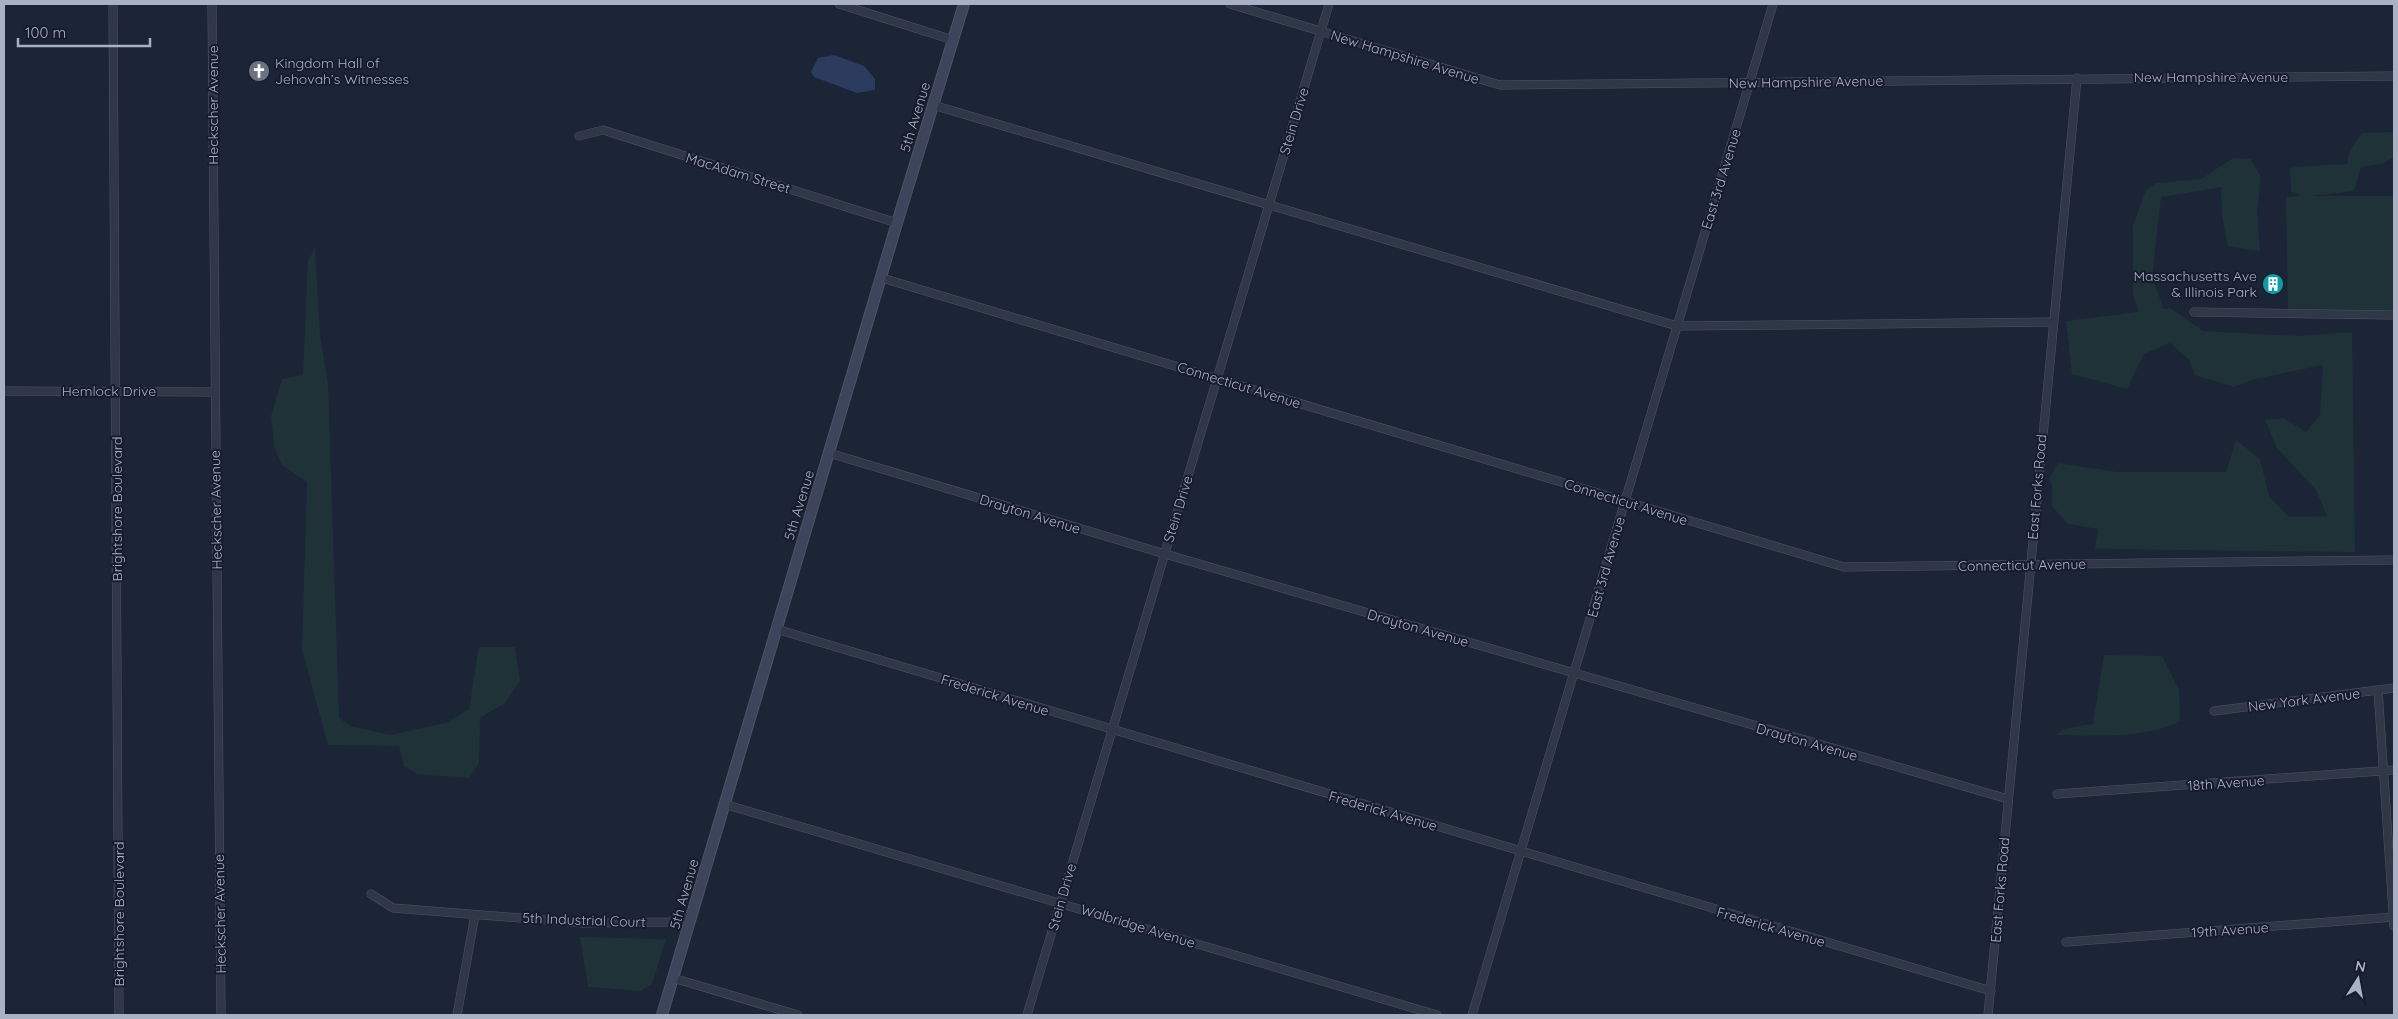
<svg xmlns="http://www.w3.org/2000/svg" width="2398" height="1019" font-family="Quicksand,sans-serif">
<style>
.green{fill:#1e3238}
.water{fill:#2c3c5e}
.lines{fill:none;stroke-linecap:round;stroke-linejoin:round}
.street-casing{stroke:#4d5465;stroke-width:9}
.secondary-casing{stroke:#4d5465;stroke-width:12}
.street{stroke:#303747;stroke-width:8}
.secondary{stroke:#3d455b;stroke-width:10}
.labels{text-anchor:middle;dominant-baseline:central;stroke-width:4;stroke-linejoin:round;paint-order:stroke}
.street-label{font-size:14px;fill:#a9b1c5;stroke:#161c2b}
.poi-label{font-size:14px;fill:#a9b1c5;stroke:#161c2b;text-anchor:start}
</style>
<rect width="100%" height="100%" fill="#1c2536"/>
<g class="green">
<path d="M2393,132L2394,157L2382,164L2361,167L2354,191L2311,196H2394V312L2288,310L2286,197L2301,196L2291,191L2290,167L2347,164L2350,150L2362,133Z"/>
<path d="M2233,158L2250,159L2261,177L2257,211L2260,251L2228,246L2222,216L2221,187L2161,197L2152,277L2164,309L2170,308L2203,331L2298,336L2352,332L2355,552L2095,549L2098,529L2068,524L2052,506V485L2049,479L2058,463L2117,472H2226L2236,440L2260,459L2269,496L2289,517L2327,516L2316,490L2277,448L2265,420L2284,418L2306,432L2320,415L2323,365L2255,379L2234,387L2195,375L2189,360L2170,343L2144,354L2127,389L2072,374L2066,321L2139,312L2133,295V226L2146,190L2156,183L2201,179Z"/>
<path d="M315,248L320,335L328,384L339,718L351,726L390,735L446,723L469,709L479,647H515L520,681L505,703L480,718L479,763L469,778L417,774L404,766L399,746L328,745L302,650L307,482L282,465L274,447L271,416L282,379L303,375L308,261Z"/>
<path d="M2104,655L2162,656L2179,690L2180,721C2143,740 2097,735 2056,735L2063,729L2093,724Z"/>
<path d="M580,937L666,939L652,984L640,991L588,987Z"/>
</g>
<path class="water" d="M834,55L864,66L875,79V90L857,93L814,77L811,72L818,58Z"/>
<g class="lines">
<g class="street-casing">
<g id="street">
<path d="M113,4L119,1015"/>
<path d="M212,4L221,1015"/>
<path d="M839,4L953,40"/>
<path d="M1230,4L1500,85L2394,76"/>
<path d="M933,105L1677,326L2052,322"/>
<path d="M579,136L603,130L897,223"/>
<path d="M882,278L1844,567L2394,560"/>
<path d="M2194,312L2394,315"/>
<path d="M4,391L215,392"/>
<path d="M829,453L1165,554L2008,799"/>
<path d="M776,629L1991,991"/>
<path d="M2378,690L2394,926"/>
<path d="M2214,711L2394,688"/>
<path d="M2057,794L2394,770"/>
<path d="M724,804L1437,1015"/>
<path d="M371,894L393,908L584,923L668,922L692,916"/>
<path d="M2066,942L2394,917"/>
<path d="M673,978L798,1015"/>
<path d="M457,1015L475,915"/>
<path d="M1027,1015L1329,4"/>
<path d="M1472,1015L1773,4"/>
<path d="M1988,1015L2077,78"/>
</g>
</g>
<g class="secondary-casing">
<path id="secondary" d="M662,1015L897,223L964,4"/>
</g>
<use href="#street" class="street"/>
<use href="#secondary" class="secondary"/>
</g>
<defs>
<g id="church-disc" transform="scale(1.125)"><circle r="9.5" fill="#6b7280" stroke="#161c2b"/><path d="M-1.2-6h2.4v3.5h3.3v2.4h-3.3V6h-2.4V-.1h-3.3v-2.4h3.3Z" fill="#fff"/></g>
<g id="building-disc" transform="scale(1.125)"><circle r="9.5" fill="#0f9aa8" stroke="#161c2b"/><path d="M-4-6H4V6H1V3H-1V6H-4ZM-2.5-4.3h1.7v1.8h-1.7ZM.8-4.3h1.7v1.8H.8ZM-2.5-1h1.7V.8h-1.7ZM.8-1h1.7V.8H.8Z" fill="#fff"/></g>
</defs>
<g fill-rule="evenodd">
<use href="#church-disc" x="259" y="71"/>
<use href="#building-disc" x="2273" y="284"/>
</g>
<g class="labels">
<g class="street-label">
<text transform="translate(1405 57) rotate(17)">New Hampshire Avenue</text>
<text x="2211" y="77">New Hampshire Avenue</text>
<text transform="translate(1806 82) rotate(-1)">New Hampshire Avenue</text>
<text transform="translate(213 105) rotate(-90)">Heckscher Avenue</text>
<text transform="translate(915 117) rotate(-73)">5th Avenue</text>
<text transform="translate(1294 121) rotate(-73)">Stein Drive</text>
<text transform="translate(738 173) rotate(17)">MacAdam Street</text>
<text transform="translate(1721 179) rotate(-73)">East 3rd Avenue</text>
<text transform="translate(1239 385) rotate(17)">Connecticut Avenue</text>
<text x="109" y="391">Hemlock Drive</text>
<text transform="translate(2037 487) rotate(-85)">East Forks Road</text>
<text transform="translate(1626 502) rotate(17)">Connecticut Avenue</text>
<text transform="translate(799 505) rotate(-73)">5th Avenue</text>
<text transform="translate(117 509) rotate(-90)">Brightshore Boulevard</text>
<text transform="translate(1178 509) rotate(-73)">Stein Drive</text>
<text transform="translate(216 510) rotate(-91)">Heckscher Avenue</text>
<text transform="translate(1030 514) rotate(17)">Drayton Avenue</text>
<text transform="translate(2022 565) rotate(-1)">Connecticut Avenue</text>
<text transform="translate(1606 567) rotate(-74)">East 3rd Avenue</text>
<text transform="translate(1418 628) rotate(16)">Drayton Avenue</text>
<text transform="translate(995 695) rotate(17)">Frederick Avenue</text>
<text transform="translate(2304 700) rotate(-7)">New York Avenue</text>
<text transform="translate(1807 742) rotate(16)">Drayton Avenue</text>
<text transform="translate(2226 783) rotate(-4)">18th Avenue</text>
<text transform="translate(1383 811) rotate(16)">Frederick Avenue</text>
<text transform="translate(2000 890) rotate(-85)">East Forks Road</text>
<text transform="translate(684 894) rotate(-74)">5th Avenue</text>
<text transform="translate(1062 897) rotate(-74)">Stein Drive</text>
<text transform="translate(119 914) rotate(-90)">Brightshore Boulevard</text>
<text transform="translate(220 914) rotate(-91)">Heckscher Avenue</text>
<text transform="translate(584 920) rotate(2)">5th Industrial Court</text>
<text transform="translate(1138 926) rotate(17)">Walbridge Avenue</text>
<text transform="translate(1771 927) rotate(16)">Frederick Avenue</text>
<text transform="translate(2230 930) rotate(-4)">19th Avenue</text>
</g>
<g class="poi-label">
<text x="275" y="63">Kingdom Hall of<tspan x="275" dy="16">Jehovah’s Witnesses</tspan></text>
<text x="2257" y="276" text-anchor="end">Massachusetts Ave<tspan x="2257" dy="16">&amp; Illinois Park</tspan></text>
</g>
</g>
<rect width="2398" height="1019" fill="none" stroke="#a9b1c5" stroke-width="10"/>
<g transform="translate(2358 979) rotate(11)" stroke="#161c2b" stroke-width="4" paint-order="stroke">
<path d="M0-4L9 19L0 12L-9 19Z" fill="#a9b1c5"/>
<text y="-8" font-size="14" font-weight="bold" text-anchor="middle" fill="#a9b1c5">N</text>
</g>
<path d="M18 38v8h132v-8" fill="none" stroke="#a9b1c5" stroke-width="2.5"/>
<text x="25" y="38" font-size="15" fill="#a9b1c5" stroke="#161c2b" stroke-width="4" paint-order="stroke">100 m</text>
</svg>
